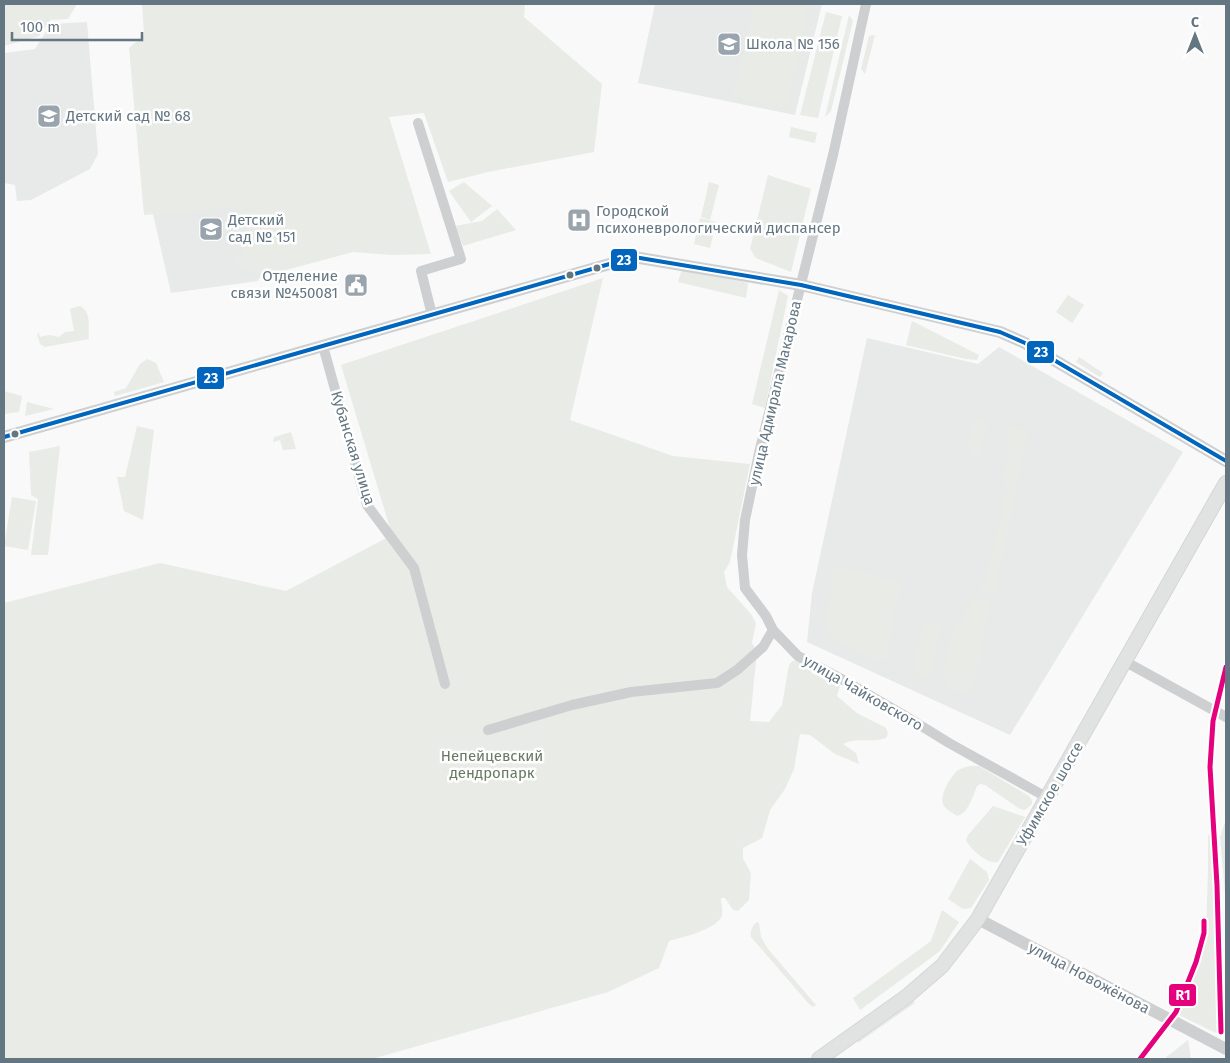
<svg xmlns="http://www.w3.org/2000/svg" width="1230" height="1063" font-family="'Fira Sans',sans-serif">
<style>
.built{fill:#e8e9e9}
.green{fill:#e8ebe6}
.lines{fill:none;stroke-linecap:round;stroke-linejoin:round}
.secondary-casing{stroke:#d5d6d7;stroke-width:16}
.minor{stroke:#cecfd0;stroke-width:10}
.tertiary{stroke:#cecfd0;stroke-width:12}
.secondary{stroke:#e1e2e2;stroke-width:14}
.bus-1-casing{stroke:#fff;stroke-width:8}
.bus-1{stroke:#0065bd;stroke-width:4}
.rail-1-casing{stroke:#fff;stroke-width:9}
.rail-1{stroke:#e5007d;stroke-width:5}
.bus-dot{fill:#657683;stroke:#fff;stroke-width:2}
.labels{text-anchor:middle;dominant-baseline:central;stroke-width:5;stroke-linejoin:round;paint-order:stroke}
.poi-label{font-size:15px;fill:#657683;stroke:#fff;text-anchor:start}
.street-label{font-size:15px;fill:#657683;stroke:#fff}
.park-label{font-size:15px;fill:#687a64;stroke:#fff}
.line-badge{stroke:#fff;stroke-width:2}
.badge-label{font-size:14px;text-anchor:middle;font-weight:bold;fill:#fff}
</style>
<rect width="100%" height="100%" fill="#f9f9f9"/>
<g class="built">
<path d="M655,4H822L795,115L638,83Z"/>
<path d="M87,22L98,154L90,169L31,200L17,201L15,185L4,183V53L35,49L51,24Z"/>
<path d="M260,189L271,257L258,281L171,293L150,201Z"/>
<path d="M867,338L978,364L999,347L1183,452L1010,735L807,642L812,593Z"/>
<path d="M1226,819V905L1220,837Z"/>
<path d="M1188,1040L1191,1059H1164Z"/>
</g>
<g class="green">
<path d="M4,4H77L68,19L50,20L39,36L4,46Z"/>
<path d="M142,4H525L524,17L602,84L594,152L488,172L448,182L424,113L389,117L431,254L392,255L353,252L260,277L233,261L252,240L237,207L144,215L129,48L144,35Z"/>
<path d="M755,4H799L807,8L788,108L733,97Z"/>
<path d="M826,12L842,16L818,118L800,115Z"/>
<path d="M849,15L853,21L831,111L825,117Z"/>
<path d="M875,35L865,74L861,69L869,36Z"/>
<path d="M791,127L817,133L815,143L789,137Z"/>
<path d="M768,175L811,189L791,272L756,258L750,249Z"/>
<path d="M464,182L492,206L471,222L449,191Z"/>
<path d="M709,182L719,185L710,220L701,217Z"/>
<path d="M497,209L516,230L463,246L455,226L482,221Z"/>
<path d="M700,218L716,222L710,248L694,244Z"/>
<path d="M682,269L748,283L746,298L678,282Z"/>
<path d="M603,278L570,420L673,456L750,464L730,562L724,572L727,587L751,614L756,623L752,643L757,651L750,721L769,722L782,705L789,665L792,661H803L813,674L838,681L840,686L837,696L857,713L886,728L888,734L886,738C871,743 857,737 843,744L856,753L859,764L835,754L810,735L800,734L794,769L785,789L770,810L762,838L743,848V859L751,873L749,900L738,911L733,910L725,898H721C721,903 723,910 722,915C720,928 681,938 669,941L659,968L608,992L372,1059H4V603L160,563L286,591L392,535L341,365Z"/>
<path d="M779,290L788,296L765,408L752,404Z"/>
<path d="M1068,295L1084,305L1072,323L1056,312Z"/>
<path d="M80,306C92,312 88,328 89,339L45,347L40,344L37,334L39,333L40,337L49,335L59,337L65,332L74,331L70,309Z"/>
<path d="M912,321L979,355L977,360L966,359L906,345Z"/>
<path d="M1079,357L1103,373L1100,377L1076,362Z"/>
<path d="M147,359L156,363L164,382L115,396L114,392L126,388L140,364Z"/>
<path d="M4,391L22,396L19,412L4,414Z"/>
<path d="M27,402L54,409L25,416Z"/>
<path d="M976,416L988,420L979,456L974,457L968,445Z"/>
<path d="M137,426L154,430L143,520L124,511L117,477H125Z"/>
<path d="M1007,426L1028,432L994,595L981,590L982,582H986L1008,487L1004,483L1009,443Z"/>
<path d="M291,432L296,449L283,450L280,440L273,442L274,437Z"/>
<path d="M60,446L48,555H31L38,499L31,495L29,452Z"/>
<path d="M12,497L36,501L28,550L4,546Z"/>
<path d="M833,566L901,581L886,657L880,661L832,639L827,627Z"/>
<path d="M975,597L990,603L975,679L970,691L961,694L945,684C940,648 958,626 975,597Z"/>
<path d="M923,623L941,627L929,677L922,678L916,672L914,665Z"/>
<path d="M971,766H979L1029,796L1032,800V804L1025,810L1020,809L985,785L980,784L977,786C973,796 968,814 957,816C953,813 947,810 944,806C938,798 950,777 957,771C961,768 966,767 971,766Z"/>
<path d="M993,806L1025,817L998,862C988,865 970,849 966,840L968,835Z"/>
<path d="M1208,835H1212L1213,860L1218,1034L1179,1015L1199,965L1206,935L1208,869Z"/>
<path d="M970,859L987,872L989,880L971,908L963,909L948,899Z"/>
<path d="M942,910L959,922L940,951L860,1010L853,998L931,941Z"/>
<path d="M757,922L759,923L761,937L768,949L816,1005L813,1007L809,1004L751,937C750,932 752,925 757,922Z"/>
<path d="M912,999L915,1003L858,1043V1036Z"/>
</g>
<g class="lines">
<g class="secondary-casing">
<path id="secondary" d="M819,1059L906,997L942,966L978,919L1226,483"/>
</g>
<g class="minor">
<path d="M866,4L833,155L759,453L745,520L742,555L745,588L766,616L773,630L798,656L847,682L902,714L949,743L1048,798"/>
<path d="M418,123L461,259L421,271L432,315"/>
<path d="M323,346L367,505L414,568L445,684"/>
<path d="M1126,662L1226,717"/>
<path d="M488,730L572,705L631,692L717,683L737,670L763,647L773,630"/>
</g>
<g class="tertiary">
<path d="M4,437L634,257L801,285L1000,332L1025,343L1226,461"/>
<path d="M978,919L1226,1049"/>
</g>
<use href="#secondary" class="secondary"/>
<g class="bus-1-casing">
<path id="bus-1" d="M4,437L634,257L801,285L1000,332L1025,343L1226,461"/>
</g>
<use href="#bus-1" class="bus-1"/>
<g class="rail-1-casing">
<g id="rail-1">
<path d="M1221,1032L1217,885L1210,767L1213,721L1226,667"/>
<path d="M1140,1059L1176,1012L1196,962L1204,933V921"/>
</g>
</g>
<use href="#rail-1" class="rail-1"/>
</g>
<defs>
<g id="school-square" transform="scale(1.25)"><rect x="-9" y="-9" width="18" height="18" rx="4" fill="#99a4ac" stroke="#fff"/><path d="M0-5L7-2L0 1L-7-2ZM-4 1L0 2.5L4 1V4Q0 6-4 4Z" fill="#fff"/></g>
<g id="hospital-square" transform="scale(1.25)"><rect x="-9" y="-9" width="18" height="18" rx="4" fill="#99a4ac" stroke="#fff"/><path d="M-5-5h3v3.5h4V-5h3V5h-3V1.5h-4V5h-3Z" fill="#fff"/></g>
<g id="civic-square" transform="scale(1.25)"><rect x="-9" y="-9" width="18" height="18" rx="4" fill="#99a4ac" stroke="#fff"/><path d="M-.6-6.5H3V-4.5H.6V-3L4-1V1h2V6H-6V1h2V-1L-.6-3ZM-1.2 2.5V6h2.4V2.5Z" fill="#fff"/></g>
</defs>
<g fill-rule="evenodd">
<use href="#school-square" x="729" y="44"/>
<use href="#school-square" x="49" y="116"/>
<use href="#hospital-square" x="579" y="220"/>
<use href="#school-square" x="211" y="229"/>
<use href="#civic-square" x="356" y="285"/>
</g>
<g class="bus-dot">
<circle cx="597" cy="268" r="4.5"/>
<circle cx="570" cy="275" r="4.5"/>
<circle cx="15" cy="434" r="4.5"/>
</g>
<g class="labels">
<g class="poi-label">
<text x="746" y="44">Школа № 156</text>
<text x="66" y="116">Детский сад № 68</text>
<text x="596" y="211">Городской<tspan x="596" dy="17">психоневрологический диспансер</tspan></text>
<text x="228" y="220">Детский<tspan x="228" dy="17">сад № 151</tspan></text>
<text x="338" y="276" text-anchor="end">Отделение<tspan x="338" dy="17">связи №450081</tspan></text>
</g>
<g class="street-label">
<text transform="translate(775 393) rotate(-77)">улица Адмирала Макарова</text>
<text transform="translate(353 448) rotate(73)">Кубанская улица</text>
<text transform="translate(863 693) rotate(30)">улица Чайковского</text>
<text transform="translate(1050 794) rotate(-60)">Уфимское шоссе</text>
<text transform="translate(1089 978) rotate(28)">улица Новожёнова</text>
</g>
<g class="park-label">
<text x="492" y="756">Непейцевский<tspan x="492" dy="17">дендропарк</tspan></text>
</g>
</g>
<g class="line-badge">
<rect x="610" y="248" width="28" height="24" rx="5" fill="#0065bd"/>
<rect x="1026" y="340" width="29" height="24" rx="5" fill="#0065bd"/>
<rect x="196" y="366" width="29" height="24" rx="5" fill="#0065bd"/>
<rect x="1168" y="983" width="29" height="24" rx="5" fill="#e5007d"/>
</g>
<g class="badge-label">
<text x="624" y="265">23</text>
<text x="1041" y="357">23</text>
<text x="211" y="383">23</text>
<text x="1183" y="1000">R1</text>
</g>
<rect width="1230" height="1063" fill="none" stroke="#657683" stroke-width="10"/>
<g transform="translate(1195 35)" stroke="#ffffff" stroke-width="4" paint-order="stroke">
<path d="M0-4L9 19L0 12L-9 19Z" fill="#657683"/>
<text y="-8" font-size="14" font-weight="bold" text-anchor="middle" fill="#657683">С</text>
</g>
<path d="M12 32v8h130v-8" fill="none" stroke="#657683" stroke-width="2.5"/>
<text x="20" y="32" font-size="15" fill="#657683" stroke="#ffffff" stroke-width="4" paint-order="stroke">100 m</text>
</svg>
